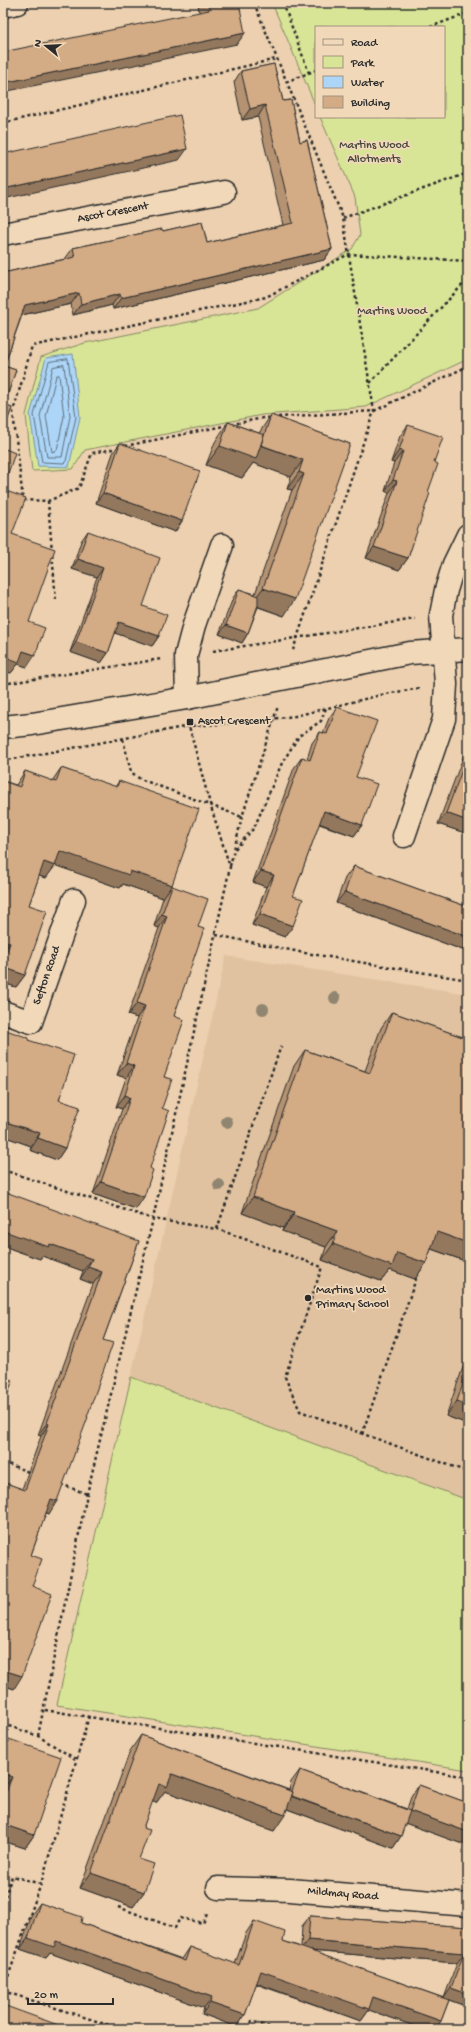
<svg xmlns="http://www.w3.org/2000/svg" width="471" height="2032" font-family="'Gochi Hand',sans-serif">
<style>
.built{fill:#e0c2a0}
.green{fill:#d8e496;stroke:#828860}
.water{fill:#acd5f7;stroke:#7891a5}
.lines{fill:none;stroke-linecap:round;stroke-linejoin:round}
.shore{stroke:#5f6f7d;stroke-width:1}
.minor-casing{stroke:#2b2b2b;stroke-width:25}
.path{stroke:#2b2b2b;stroke-width:2.5;stroke-dasharray:3 3;stroke-linecap:butt}
.minor{stroke:#f1d8b9;stroke-width:22}
.tree{fill:#90856f}
.wall{fill:#b59372;stroke:#2b2b2b;fill-rule:evenodd}
.shaded-wall{fill:#94785d;stroke:#2b2b2b}
.building{fill:#d3ab85;stroke:#2b2b2b}
.poi-dot{fill:#2b2b2b;stroke:#f1d8b9;stroke-width:1.5}
.labels{text-anchor:middle;dominant-baseline:central;stroke-width:3.5;stroke-linejoin:round;paint-order:stroke}
.park-label{font-size:12px;fill:#45473b;stroke:#f1d8b9}
.street-label{font-size:12px;fill:#2b2b2b;stroke:#f1d8b9}
.poi-label{font-size:12px;fill:#2b2b2b;stroke:#f1d8b9;text-anchor:start}
</style>
<rect width="100%" height="100%" fill="#ecd0af"/>
<filter id="ink" filterUnits="userSpaceOnUse"><feTurbulence type="fractalNoise" baseFrequency=".025" numOctaves="2"/><feDisplacementMap in="SourceGraphic" scale="8" xChannelSelector="R" yChannelSelector="G"/><feConvolveMatrix kernelMatrix="1 2 1 2 8 2 1 2 1" color-interpolation-filters="sRGB"/></filter>
<g filter="url(#ink)">
<path class="built" d="M226,956L468,994V1770L57,1705Z"/>
<g class="green">
<path d="M272,3H468V359L366,407L262,415L85,450L73,469L32,471L26,415L41,357L85,343L258,308L352,249L360,235L355,197L320,117H444V27H316V107Z"/>
<path d="M131,1377L468,1500V1770L57,1705Z"/>
</g>
<path class="water" d="M73,354L80,417L69,467L38,466L30,415L46,358Z"/>
<g class="lines">
<g class="shore">
<path d="M68,359L76,417L66,461L64,463L42,462L34,415L49,362Z"/>
<path d="M64,365L70,416L62,457H47L40,416L53,367Z"/>
<path d="M59,375L64,416L57,450L52,452L46,416L56,376Z"/>
</g>
<g class="minor-casing">
<g id="minor">
<path d="M3,6L17,3"/>
<path id="s1" d="M3,234L224,192"/>
<path d="M187,698L186,655L194,625L222,545"/>
<path d="M3,727L32,724L187,698L410,653L468,649"/>
<path d="M404,836L444,719L446,684L441,615L446,590L454,564L468,535"/>
<path id="s2" d="M3,1012L31,1022L74,900"/>
<path id="s3" d="M218,1888L290,1890L468,1905"/>
</g>
</g>
<g class="path">
<path d="M254,3L343,218L374,411L293,650"/>
<path d="M283,3L309,73"/>
<path d="M430,27L468,13"/>
<path d="M286,82L316,70"/>
<path d="M3,123L276,59"/>
<path d="M343,218L468,173"/>
<path d="M370,383L468,279"/>
<path d="M125,446L263,418L374,411L468,366"/>
<path d="M119,448L92,453L79,488L48,501L23,500L13,412L32,346L266,297L349,254L468,261"/>
<path d="M48,501L56,602"/>
<path d="M213,651L415,619"/>
<path d="M3,684L161,659"/>
<path d="M123,739L131,772L140,779L242,817"/>
<path d="M3,761L189,726L238,723L295,716L385,694L420,688"/>
<path d="M235,849L254,828L282,763L299,736L321,721L326,708"/>
<path d="M230,866L242,817L278,706"/>
<path d="M216,935L305,953L468,980"/>
<path d="M3,1170L153,1219L217,1229L322,1267L285,1377L300,1411L468,1472"/>
<path d="M217,1229L281,1046"/>
<path d="M362,1434L418,1273"/>
<path d="M3,1462L31,1473"/>
<path d="M61,1484L87,1494"/>
<path d="M45,1710L468,1777"/>
<path d="M89,1716L41,1884L3,1991L121,2029"/>
<path d="M3,1724L38,1736L77,1760"/>
<path d="M38,1736L87,1494L153,1219L230,867L210,804L189,726"/>
<path d="M3,1902L12,1876L41,1884"/>
<path d="M118,1907L175,1928L180,1918L203,1923L208,1912"/>
<path d="M249,2029L252,2021L275,2029"/>
</g>
<use href="#minor" class="minor"/>
</g>
<g class="tree">
<circle cx="335" cy="998" r="6"/>
<circle cx="263" cy="1009" r="6"/>
<circle cx="227" cy="1122" r="6"/>
<circle cx="219" cy="1185" r="6"/>
</g>
<g class="wall">
<path d="M198,3H239L237,44L199,12Z"/>
<path d="M274,64L283,101L291,100L300,142L307,140L332,249L324,260L113,309L112,305L73,315L71,304L22,315L4,366L16,370L4,405L12,408L3,432V273L65,259L73,248L162,229L163,231L202,222L207,243L283,225L258,117L242,120L234,82L241,71Z"/>
<path d="M271,415L350,444L284,616L258,607L248,633L242,643L219,634L233,598L239,589L255,594L292,490L287,489L291,477L253,463L242,478L206,465L215,442L228,422L259,433Z"/>
<path d="M408,425L434,462L428,492L408,558L399,570L366,558L389,493L385,491L394,463L391,462L400,436Z"/>
<path d="M120,443L182,521L175,532L96,503L113,453Z"/>
<path d="M3,490L12,534L29,622L27,667L18,664L11,673L3,671Z"/>
<path d="M88,531L143,606L159,636L152,646L115,633L108,653L101,663L70,652L97,577L72,569L81,541Z"/>
<path d="M337,707L356,777L362,825L354,836L319,824L293,896V926L285,937L252,925L266,887L253,882L294,768L302,757L307,759L312,743L320,732L323,733L329,718Z"/>
<path d="M468,744V834L438,824Z"/>
<path d="M61,768L115,787L119,781L172,885V886L198,927L174,1016L164,1077L162,1108L136,1209L93,1194L122,1109L116,1107L126,1078L117,1075L137,1018L128,1015L159,928L154,926L163,898L123,884L120,888L55,865L46,878L39,876L29,905L25,975L16,987L3,983V781L16,785L25,771L52,781Z"/>
<path d="M354,866L468,907V952L336,903L345,878Z"/>
<path d="M392,1012L468,1039V1262L431,1249L426,1263L415,1279L390,1270L381,1281L322,1260L326,1247L282,1231L283,1228L242,1213L294,1066L305,1050L365,1071L381,1028Z"/>
<path d="M3,1029L28,1040L59,1100L65,1148L57,1160L30,1150L31,1146L3,1136Z"/>
<path d="M139,1241L103,1340L49,1514L46,1513L31,1555L32,1586L14,1689L3,1685V1482L22,1489L41,1436L38,1435L93,1284L80,1279L83,1271L42,1256L40,1259L3,1246Z"/>
<path d="M468,1353V1424L446,1416Z"/>
<path d="M141,1735L289,1790L291,1782L300,1770L407,1809L411,1797L419,1785L468,1803V1846L405,1823L401,1836L393,1848L287,1809L274,1831L165,1791L156,1803L152,1801L143,1828L139,1859L144,1892L133,1907L80,1888L130,1751Z"/>
<path d="M3,1737L34,1835L25,1848L3,1841Z"/>
<path d="M40,1903L81,1923L182,1959L190,1947L235,1964L246,1933L254,1921L283,1941L301,1947L302,1926L310,1916L468,1927V2007L449,2000L441,2021L435,2029H423L369,2010L361,2021L256,1984L245,2015L237,2027L202,2014L204,2008L50,1953L46,1958L20,1949L32,1914ZM310,1951L457,1963L444,1998Z"/>
</g>
<g class="shaded-wall">
<path d="M245,33L237,44L3,92V83Z"/>
<path d="M265,105L258,117L242,120L250,109Z"/>
<path d="M187,149L179,160L3,199V189Z"/>
<path d="M332,249L324,260L113,309L121,298Z"/>
<path d="M79,293L71,304L17,316L25,305Z"/>
<path d="M120,294L112,305L73,315L81,304Z"/>
<path d="M260,445L303,460L291,477L253,463L242,478L206,465L220,446Z"/>
<path d="M399,450L403,451L394,463L391,462Z"/>
<path d="M299,472L304,474L292,490L287,489Z"/>
<path d="M393,480L397,481L389,493L385,491Z"/>
<path d="M103,493L182,521L175,532L96,503Z"/>
<path d="M3,546L7,547L3,553Z"/>
<path d="M374,547L408,558L399,570L366,558Z"/>
<path d="M78,559L103,568L97,577L72,569Z"/>
<path d="M263,588L295,599L284,616L251,604Z"/>
<path d="M119,622L159,636L152,646L112,632Z"/>
<path d="M226,625L248,633L242,643L219,634Z"/>
<path d="M76,642L108,653L101,663L70,652Z"/>
<path d="M23,651L35,655L27,667L18,664L11,673L3,671V656Z"/>
<path d="M324,811L362,825L354,836L316,822Z"/>
<path d="M446,813L468,821V834L438,824Z"/>
<path d="M60,851L130,871L172,885L163,898L123,884L120,888L51,864Z"/>
<path d="M44,862L55,866L46,878L36,875Z"/>
<path d="M261,871L274,875L266,887L253,882Z"/>
<path d="M345,892L468,937V952L336,903Z"/>
<path d="M162,914L167,916L159,928L154,926Z"/>
<path d="M260,914L293,926L285,937L252,925Z"/>
<path d="M3,940L10,943L3,952Z"/>
<path d="M3,967L25,975L16,987L3,983Z"/>
<path d="M137,1003L145,1006L137,1018L128,1015Z"/>
<path d="M126,1063L134,1066L126,1078L117,1075Z"/>
<path d="M125,1095L130,1098L122,1109L116,1107Z"/>
<path d="M3,1121L40,1133L31,1146L3,1136Z"/>
<path d="M38,1138L65,1148L57,1160L30,1150Z"/>
<path d="M101,1182L144,1197L136,1209L93,1194Z"/>
<path d="M253,1197L294,1212L283,1228L242,1213Z"/>
<path d="M293,1215L337,1231L326,1247L282,1231Z"/>
<path d="M3,1231H4L50,1244L92,1259L83,1271L42,1256L40,1259L3,1246Z"/>
<path d="M437,1232L468,1243V1262L426,1247Z"/>
<path d="M333,1244L397,1253L426,1263L415,1279L390,1270L381,1281L322,1260Z"/>
<path d="M88,1267L102,1272L93,1284L80,1279Z"/>
<path d="M457,1401L468,1405V1424L446,1416Z"/>
<path d="M47,1423L49,1424L41,1436L38,1435Z"/>
<path d="M51,1499L57,1501L49,1514L43,1511Z"/>
<path d="M3,1670L22,1676L14,1689L3,1685Z"/>
<path d="M3,1773L12,1777L3,1790Z"/>
<path d="M172,1774L285,1815L274,1831L165,1791L156,1803L148,1800L159,1784Z"/>
<path d="M290,1796L401,1836L393,1848L282,1807Z"/>
<path d="M410,1811L468,1832V1846L402,1822Z"/>
<path d="M8,1826L34,1835L25,1848L3,1841Z"/>
<path d="M91,1873L144,1892L133,1907L80,1888Z"/>
<path d="M28,1938L56,1941L212,1997L204,2008L50,1953L46,1958L20,1949Z"/>
<path d="M308,1940L464,1953L457,1963L300,1950Z"/>
<path d="M261,1971L373,1997L441,2021L435,2029H423L369,2010L361,2021L253,1982Z"/>
<path d="M451,1988L468,1994V2007L444,1998Z"/>
<path d="M210,2003L245,2015L237,2027L202,2014Z"/>
</g>
<g class="building">
<path d="M208,3H239L245,33L3,83V52L209,10Z"/>
<path d="M274,64L283,101L291,100L300,142L307,140L332,249L121,298L120,294L81,304L79,293L25,305L4,366L16,370L4,405L12,408L3,432V273L75,257L73,248L162,229L163,231L202,222L207,243L293,223L265,105L250,109L241,71Z"/>
<path d="M180,115L187,149L3,189V154Z"/>
<path d="M271,415L350,444L295,599L263,588L304,474L299,472L303,460L261,445Z"/>
<path d="M228,422L264,435L256,459L220,446Z"/>
<path d="M408,425L443,437L434,462L438,464L428,492L430,493L408,558L374,547L397,481L393,480L403,451L399,450Z"/>
<path d="M120,443L200,471L182,521L103,493Z"/>
<path d="M3,448L15,453L3,488Z"/>
<path d="M3,490L26,498L12,534L55,549L29,622L45,628L35,655L23,651L19,662L3,656V558L8,546L7,547L3,546Z"/>
<path d="M88,531L160,558L143,606L167,615L159,636L119,622L108,653L76,642L103,568L78,559Z"/>
<path d="M239,589L258,596V605L248,633L226,625Z"/>
<path d="M337,707L377,721L356,777L377,784L362,825L324,811L293,896L303,899L293,926L260,914L274,875L261,871L302,757L310,760L320,732L327,734Z"/>
<path d="M468,754V821L446,813Z"/>
<path d="M61,768L117,787L119,781L199,809L172,885L130,871L129,875L60,851L55,866L44,862L29,905L47,911L25,975L3,967V962L10,943L3,940V781L20,787L25,771L56,782Z"/>
<path d="M354,866L468,907V937L345,892Z"/>
<path d="M172,886L208,899L198,927L204,929L174,1016L184,1020L164,1077L172,1079L162,1108L169,1111L150,1168L153,1170L144,1197L101,1182L130,1098L125,1095L134,1066L126,1063L145,1006L137,1003L167,916L162,914Z"/>
<path d="M392,1012L468,1039V1243L437,1232L426,1263L397,1253L392,1266L333,1244L337,1231L293,1215L294,1212L253,1197L305,1050L370,1073Z"/>
<path d="M3,1029L29,1038L28,1040L74,1055L59,1100L80,1107L65,1148L38,1138L40,1133L3,1121Z"/>
<path d="M3,1191L139,1241L103,1340L113,1343L87,1417H88L57,1501L51,1499L31,1555L42,1559L32,1586L52,1594L22,1676L3,1670V1482L25,1490L49,1424L47,1423L102,1272L88,1267L92,1259L50,1244L49,1247L4,1231L3,1232Z"/>
<path d="M468,1369V1405L457,1401Z"/>
<path d="M3,1377L13,1380L3,1406Z"/>
<path d="M141,1735L293,1792L285,1815L172,1774L167,1787L159,1784L143,1828L150,1830L139,1859L154,1864L144,1892L91,1873Z"/>
<path d="M3,1737L61,1757L34,1835L8,1826L3,1841V1800L12,1777L3,1773Z"/>
<path d="M300,1770L410,1811L401,1836L292,1796L293,1792L292,1791Z"/>
<path d="M419,1785L468,1803V1832L410,1811Z"/>
<path d="M40,1903L82,1917L81,1923L185,1961L190,1947L239,1965L254,1921L285,1932L283,1941L449,2000L441,2021L373,1997L369,2009L261,1971L245,2015L210,2003L212,1997L56,1941L54,1947L28,1938Z"/>
<path d="M310,1916L468,1927V1994L451,1988L464,1953L308,1940Z"/>
<path d="M3,2005L69,2029H3Z"/>
</g>
</g>
<g class="poi-dot">
<rect x="186" y="718" width="8" height="8" rx="2"/>
<circle cx="308" cy="1298" r="4"/>
</g>
<g class="labels">
<g class="park-label">
<text x="374" y="146">Martins Wood<tspan x="374" dy="14">Allotments</tspan></text>
<text x="392" y="312">Martins Wood</text>
</g>
<g class="street-label">
<text stroke="none"><textPath href="#s1" startOffset="112">Ascot Crescent</textPath></text>
<text stroke="none"><textPath href="#s2" startOffset="79">Sefton Road</textPath></text>
<text stroke="none"><textPath href="#s3" startOffset="125">Mildmay Road</textPath></text>
</g>
<g class="poi-label">
<text x="198" y="722">Ascot Crescent</text>
<text x="316" y="1291">Martins Wood<tspan x="316" dy="14">Primary School</tspan></text>
</g>
</g>
<rect width="471" height="2032" fill="none" stroke="#f1d8b9" stroke-width="16"/>
<rect x="8" y="8" width="455" height="2016" fill="none" stroke="#2b2b2b" stroke-width="1.5" filter="url(#ink)"/>
<rect x="315" y="26" width="130" height="92" fill="#f1d8b9" stroke="#a29380"/>
<rect x="323" y="39" width="20" height="6" fill="#f1d8b9" stroke="#a29380"/>
<text x="351" y="46" font-size="12" fill="#2b2b2b">Road</text>
<rect x="323" y="56" width="20" height="12" fill="#d8e496" stroke="#a29380"/>
<text x="351" y="66" font-size="12" fill="#2b2b2b">Park</text>
<rect x="323" y="76" width="20" height="12" fill="#acd5f7" stroke="#a29380"/>
<text x="351" y="86" font-size="12" fill="#2b2b2b">Water</text>
<rect x="323" y="96" width="20" height="12" fill="#d3ab85" stroke="#a29380"/>
<text x="351" y="106" font-size="12" fill="#2b2b2b">Building</text>
<g transform="translate(46 46) rotate(288)" stroke="#f1d8b9" stroke-width="3" paint-order="stroke">
<path d="M0-3L7 15L0 10L-7 15Z" fill="#2b2b2b"/>
<text y="-6" font-size="11" font-weight="bold" text-anchor="middle" fill="#2b2b2b">N</text>
</g>
<path d="M28 1998v6h85v-6" fill="none" stroke="#2b2b2b" stroke-width="2"/>
<text x="34" y="1998" font-size="12" fill="#2b2b2b" stroke="#f1d8b9" stroke-width="3" paint-order="stroke">20 m</text>
</svg>
